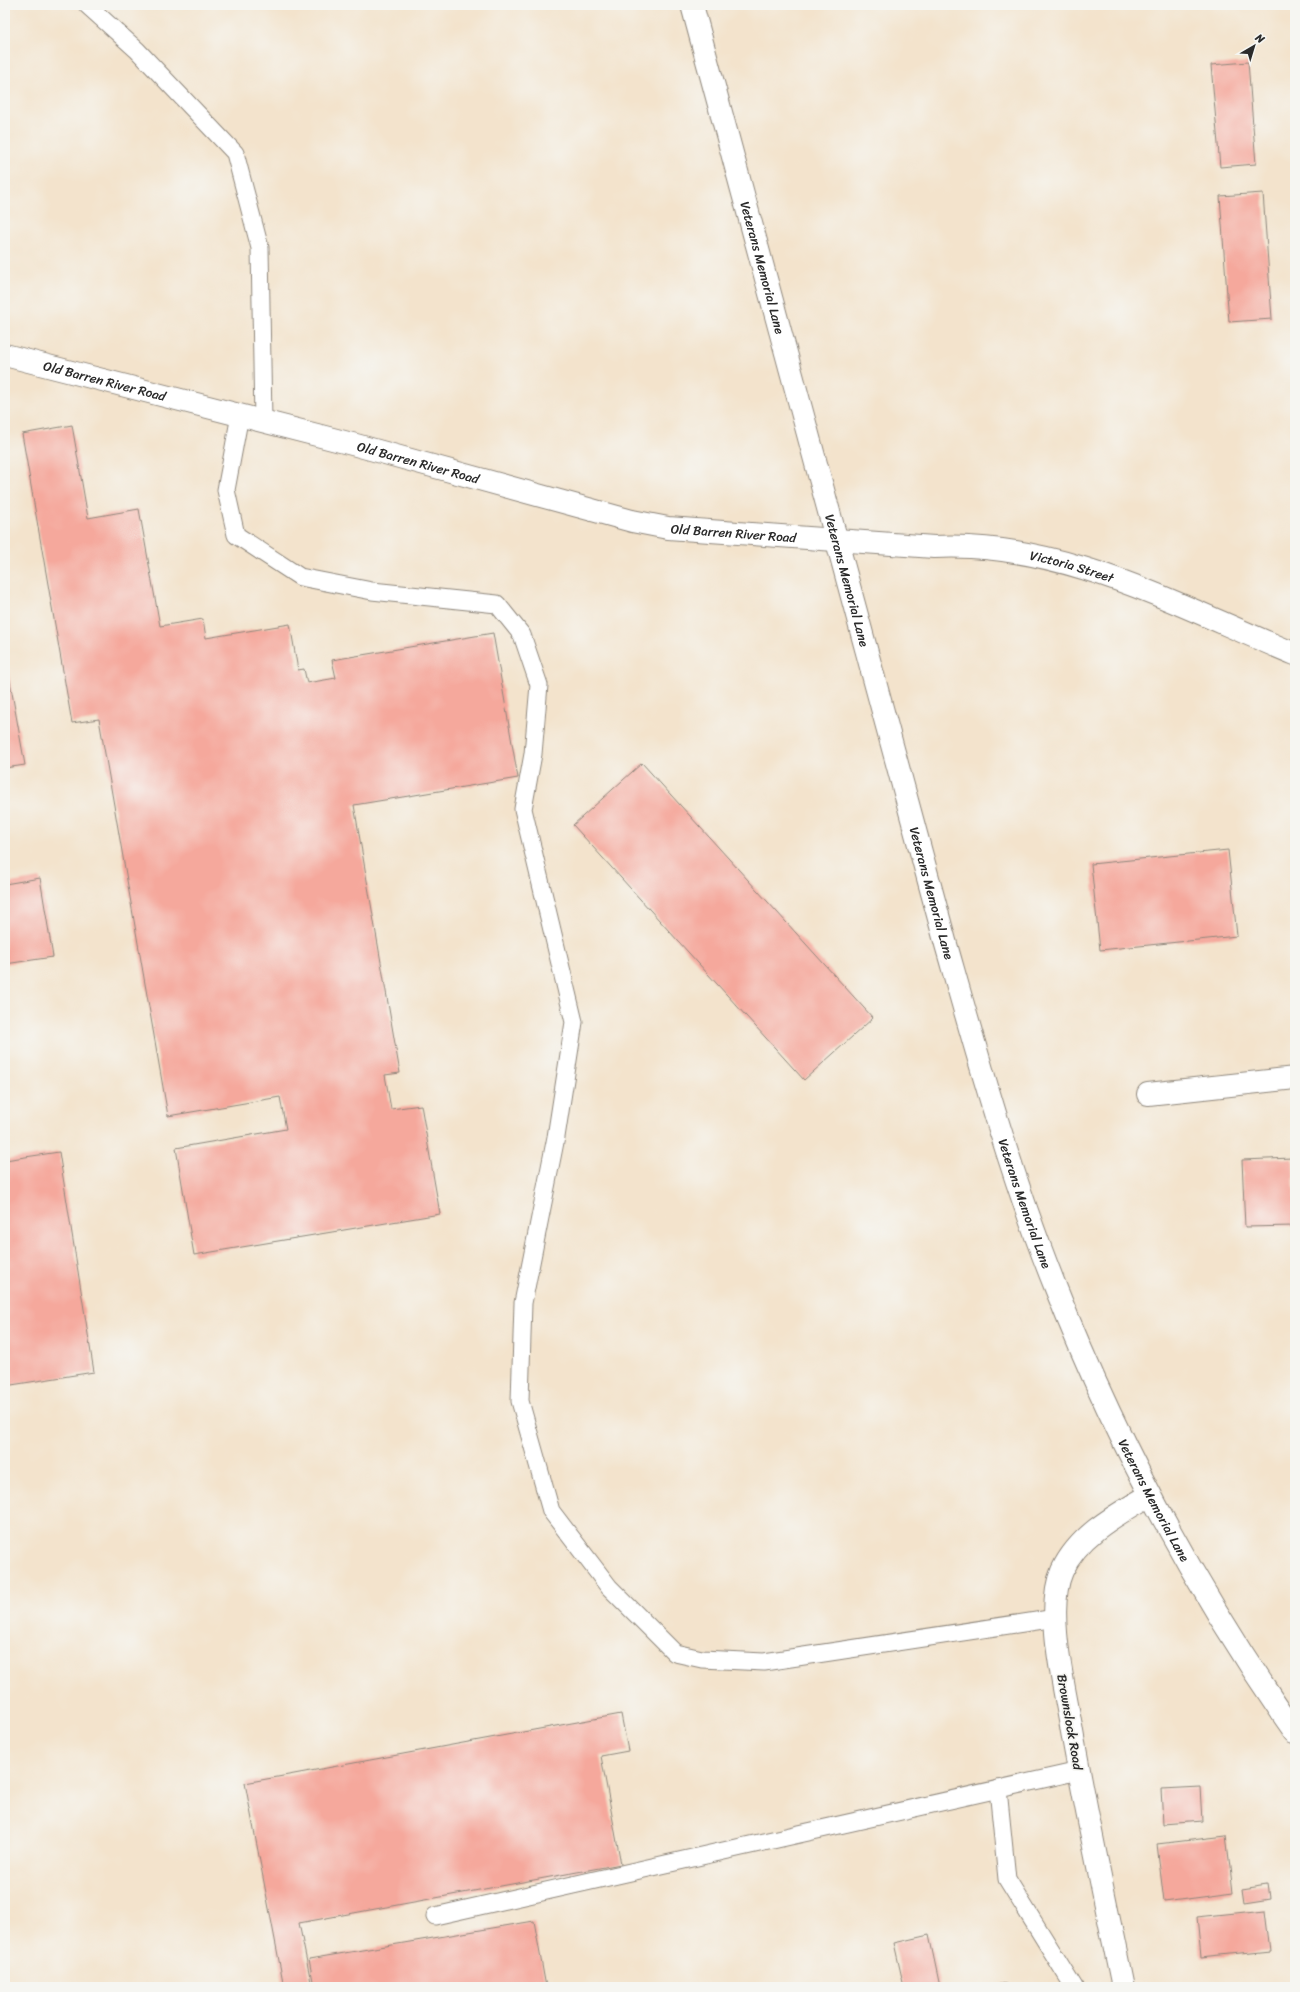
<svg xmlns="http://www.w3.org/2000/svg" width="1300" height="1992" font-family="Sriracha,sans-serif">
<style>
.building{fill:#f5a89c}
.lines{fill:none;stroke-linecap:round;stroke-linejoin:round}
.lane-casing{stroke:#8f877c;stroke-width:19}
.street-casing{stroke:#8f877c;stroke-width:24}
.primary-casing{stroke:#8f877c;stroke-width:24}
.lane{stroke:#fff;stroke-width:17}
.street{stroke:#fff;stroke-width:22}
.primary{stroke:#fff;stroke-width:22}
.labels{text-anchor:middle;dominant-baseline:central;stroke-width:3.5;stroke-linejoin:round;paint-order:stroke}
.street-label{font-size:13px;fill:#2b2b2b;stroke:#f6f6f2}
</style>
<rect width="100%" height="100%" fill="#f6f6f2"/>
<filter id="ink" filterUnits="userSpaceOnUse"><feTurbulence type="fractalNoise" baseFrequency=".025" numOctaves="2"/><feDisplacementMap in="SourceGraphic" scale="8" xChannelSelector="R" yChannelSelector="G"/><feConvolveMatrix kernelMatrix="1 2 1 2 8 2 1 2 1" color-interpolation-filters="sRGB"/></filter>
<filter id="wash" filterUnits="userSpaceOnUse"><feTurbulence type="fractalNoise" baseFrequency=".012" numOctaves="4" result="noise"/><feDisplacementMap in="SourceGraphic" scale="16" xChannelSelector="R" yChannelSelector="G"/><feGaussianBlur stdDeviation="0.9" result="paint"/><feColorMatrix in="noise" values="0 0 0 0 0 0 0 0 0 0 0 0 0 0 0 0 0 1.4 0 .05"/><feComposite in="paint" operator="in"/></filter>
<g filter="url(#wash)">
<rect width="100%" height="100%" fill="#f3e3cc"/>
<g id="blocks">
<g class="building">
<path d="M1248,62L1256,164L1220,167L1211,65Z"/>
<path d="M1263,193L1272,319L1229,322L1220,196Z"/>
<path d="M72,425L88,518L139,509L160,626L203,619L206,638L290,624L298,670L304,669L307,683L336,678L332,660L493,633L518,778L354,805L400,1073L385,1075L391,1109L421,1105L440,1214L194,1255L176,1148L286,1129L280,1097L168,1116L99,719L72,723L22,434Z"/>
<path d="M5,654L25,765L5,768Z"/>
<path d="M642,763L873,1018L804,1080L573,825Z"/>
<path d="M1228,850L1237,936L1100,950L1091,864Z"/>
<path d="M40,878L53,957L5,964V884Z"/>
<path d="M59,1152L94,1372L5,1386V1160Z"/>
<path d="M1293,1158L1295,1226L1245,1227L1242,1160Z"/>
<path d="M621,1714L628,1751L601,1756L621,1864L299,1923L312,1987H284L245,1783Z"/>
<path d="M1200,1787L1202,1821L1163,1824L1161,1789Z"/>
<path d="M1226,1836L1233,1893L1164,1902L1157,1844Z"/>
<path d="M1268,1884L1270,1898L1244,1902L1242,1888Z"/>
<path d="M1265,1910L1270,1951L1201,1958L1197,1917Z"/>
<path d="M534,1921L546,1987H314L309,1959Z"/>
<path d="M929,1935L940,1987H904L894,1943Z"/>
<path d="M1005,1983L1006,1987H992V1986Z"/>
</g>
</g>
</g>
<g filter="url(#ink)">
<use href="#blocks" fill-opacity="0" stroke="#8f877c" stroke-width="1"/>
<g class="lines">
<g class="lane-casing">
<g id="lane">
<path d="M87,5L137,50L235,153L260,248L263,421"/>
<path d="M240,415L226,490L236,535L300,577L372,591L497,604L522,635L539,685L533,754L523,809L574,1022L556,1137L523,1303L520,1401L551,1511L609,1587L675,1653L702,1659L764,1662L1056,1618"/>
<path d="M998,1789L1007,1879L1074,1987"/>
<path d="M435,1916L1079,1771"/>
</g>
</g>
<g class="street-casing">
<g id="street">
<path id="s1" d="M5,355L356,445L632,521L668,528L934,547C1062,540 1180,607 1295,654"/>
<path d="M1148,1094L1295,1078"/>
<path d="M1123,1987C1105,1900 1086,1813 1071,1726C1064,1685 1045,1609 1062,1571C1079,1534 1118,1514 1150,1495"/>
</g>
</g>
<g class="primary-casing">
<g id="primary">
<path id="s2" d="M692,5L945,941C978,1057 1010,1174 1055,1286C1117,1444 1198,1593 1295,1732"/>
</g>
</g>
<use href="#lane" class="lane"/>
<use href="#street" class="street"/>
<use href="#primary" class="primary"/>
</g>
</g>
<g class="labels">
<g class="street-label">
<text stroke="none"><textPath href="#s2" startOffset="272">Veterans Memorial Lane</textPath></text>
<text stroke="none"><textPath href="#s1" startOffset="103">Old Barren River Road</textPath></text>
<text stroke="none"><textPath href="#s1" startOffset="427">Old Barren River Road</textPath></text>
<text stroke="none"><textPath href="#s1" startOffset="751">Old Barren River Road</textPath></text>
<text stroke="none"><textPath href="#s1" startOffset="1092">Victoria Street</textPath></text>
<text stroke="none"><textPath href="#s2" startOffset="596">Veterans Memorial Lane</textPath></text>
<text stroke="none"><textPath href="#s2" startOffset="920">Veterans Memorial Lane</textPath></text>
<text stroke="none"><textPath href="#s2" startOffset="1244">Veterans Memorial Lane</textPath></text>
<text stroke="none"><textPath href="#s2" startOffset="1568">Veterans Memorial Lane</textPath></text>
<text transform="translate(1070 1722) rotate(80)">Brownslock Road</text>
</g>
</g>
<rect width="1300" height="1992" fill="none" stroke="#f6f6f2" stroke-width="20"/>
<g transform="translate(1254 46) rotate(38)" stroke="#f6f6f2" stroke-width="3" paint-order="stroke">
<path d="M0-3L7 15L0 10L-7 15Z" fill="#2b2b2b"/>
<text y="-6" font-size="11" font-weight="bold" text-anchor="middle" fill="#2b2b2b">N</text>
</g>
</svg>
